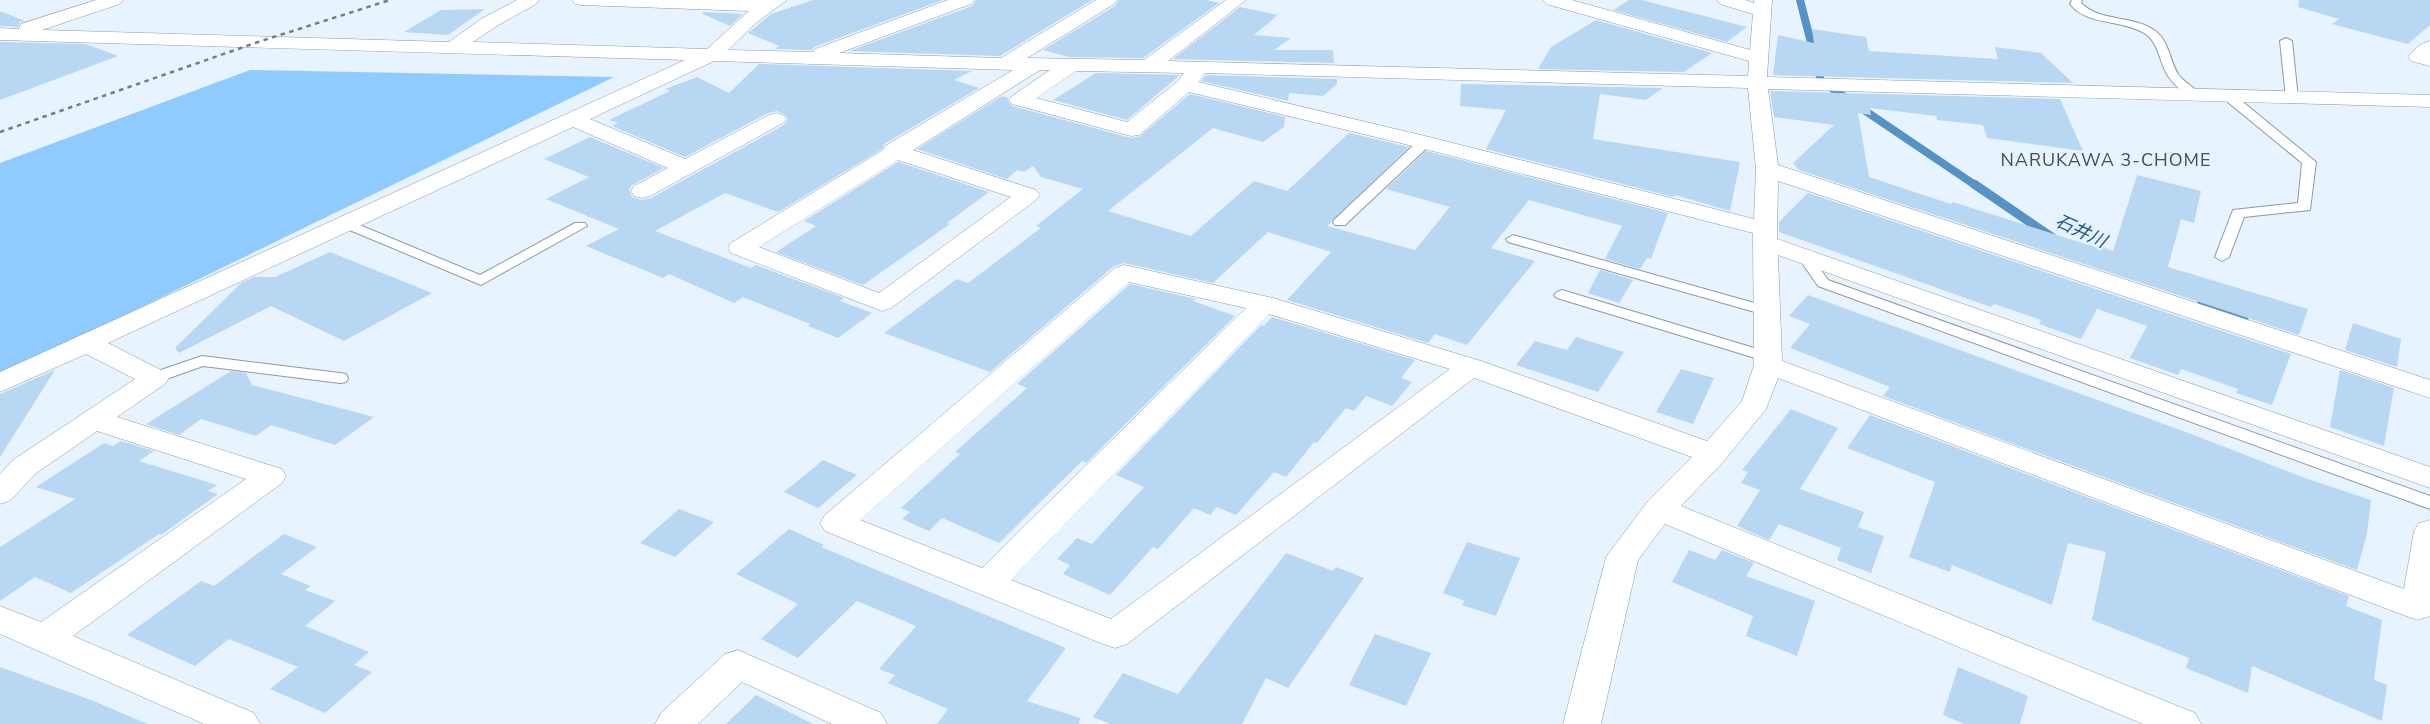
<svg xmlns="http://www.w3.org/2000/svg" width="2430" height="724" font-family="'Nunito Sans','Noto Sans JP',sans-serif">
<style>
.green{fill:#90cbff}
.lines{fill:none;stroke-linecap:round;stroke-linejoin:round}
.stream-far1{stroke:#5693c4;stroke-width:8}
.stream{stroke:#5693c4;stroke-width:9}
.building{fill:#b7d7f3}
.service-casing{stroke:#8e99a3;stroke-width:2}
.minor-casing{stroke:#8e99a3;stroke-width:1}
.service{fill:#fff;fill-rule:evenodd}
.minor{fill:#fff;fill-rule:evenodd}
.rail{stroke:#757d83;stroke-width:2.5;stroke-dasharray:4.5 4.5;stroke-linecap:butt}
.labels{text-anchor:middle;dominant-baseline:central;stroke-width:4.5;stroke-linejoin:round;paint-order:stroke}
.neighbourhood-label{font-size:18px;letter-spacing:1px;fill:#424c55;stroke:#e7f4ff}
.water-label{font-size:18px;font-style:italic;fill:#1e5987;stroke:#e7f4ff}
</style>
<rect width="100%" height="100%" fill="#e7f4ff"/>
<path class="green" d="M250,70L614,77L0,376V163Z"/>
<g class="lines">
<path class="stream-far1" d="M1800,0L1821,81L1975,185"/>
<g class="stream">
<path d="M1974,184L2053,238"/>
<path d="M2202,302L2244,320"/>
</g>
</g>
<g class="building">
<path d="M813,0H943L814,47L812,50L775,49L779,46L748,33L771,14Z"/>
<path d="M976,0H1092L1000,56L849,51L972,6Z"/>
<path d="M1119,0H1207L1219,3L1143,58L1069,57L1043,50L1115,6Z"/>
<path d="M1629,0H1642L1747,27L1727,42L1613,10Z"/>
<path d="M2299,0H2430V25L2408,44L2332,24L2339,19L2298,7Z"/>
<path d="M1240,7L1278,15L1254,35L1291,38L1274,50H1333L1334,63L1173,59Z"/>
<path d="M485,9L448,35L404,32L441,10Z"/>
<path d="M0,11L25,21L20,22L18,27L0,26Z"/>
<path d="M703,12L743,14L730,26L703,14Z"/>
<path d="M1596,20L1712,53L1684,72L1538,69L1551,47Z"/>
<path d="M1812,29L1866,37L1869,51L1998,59L1995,47L2041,53L2073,83L1773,75L1778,35L1814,43Z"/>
<path d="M0,42L86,44L118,56L0,100Z"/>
<path d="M759,64L972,71L954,80L979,88L884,144L882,149L778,212L725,193L655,231L751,268L756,265L844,298L840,301L872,313L838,338L808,326L810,324L743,297L734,303L669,274L663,278L586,246L619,229L546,199L589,177L544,159L590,137L664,168L632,185L629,190L632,197L642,200L651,198L784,125L788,119L784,114L777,111L768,113L685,157L612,126L618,123L609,120L670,91L665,89L697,77L729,93Z"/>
<path d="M1096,73L1180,75L1127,120L1053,100Z"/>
<path d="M1205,75L1337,79V84L1323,96L1289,93L1288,101L1201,81Z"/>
<path d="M1461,84L1663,88L1646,100L1600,94L1593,139L1740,162L1730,211L1675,195L1674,197L1486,149L1506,110L1460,106Z"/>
<path d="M1770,91L2060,99L2083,151L1987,138L1983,125L1937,120L1936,116L1870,108L1871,115L1858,113L1869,177L1951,204L1953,202L2101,249L2102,247L2113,251L2137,175L2201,191L2194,223L2181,219L2168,267L2308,309L2299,335L1799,170L1793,163L1834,125L1774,117Z"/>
<path d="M1190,94L1285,117L1284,127L1263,142L1213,128L1108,211L1191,236L1254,181L1287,191L1349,133L1409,147L1327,226L1415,250L1450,207L1386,189L1426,151L1668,213L1651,259L1647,258L1640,269L1605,259L1622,226L1529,200L1491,248L1535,261L1467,345L1435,334L1428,343L1287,300L1331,252L1268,232L1213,283L1124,263L1114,266L990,372L884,333L957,279L968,283L1041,228L1036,226L1083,189L1041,177L1033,166L1024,172L1017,170L1007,179L917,149L1002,96L1008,98V101L1012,106L1131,138L1140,136Z"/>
<path d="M898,162L989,192L947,223L950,224L863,285L776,252L816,226L804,221Z"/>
<path d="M1808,193L2291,354L2272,405L2236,393L2238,389L2181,369L2178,375L2130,358L2147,326L2097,309L2081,339L2039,324L2041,320L1994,304L1991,307L1779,232V222Z"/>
<path d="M330,252L432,293L344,341L271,306L179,353L175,348L241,283L254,277H275Z"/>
<path d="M1600,270L1633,280L1619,303L1588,293Z"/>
<path d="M1130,284L1196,299L1193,301L1235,316L1086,463L1082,461L999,543L942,518L929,531L902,519L910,512L901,508L960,454L955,452L1027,388L1017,384Z"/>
<path d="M1808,295L2186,432L2305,478L2371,500L2367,534L2357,570L1883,396L1890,387L1790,348L1810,324L1789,316Z"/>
<path d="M1272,317L1415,360L1401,378L1412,382L1392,406L1366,396L1354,411L1346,408L1317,443L1314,442L1286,477L1274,472L1236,515L1217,507L1210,515L1194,508L1158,549L1153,547L1110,595L1063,574L1070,565L1057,559L1077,538L1092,544L1144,487L1116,475L1261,325L1264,326Z"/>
<path d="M2353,323L2401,339L2397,367L2345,350Z"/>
<path d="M1576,337L1624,352L1598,392L1516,365L1535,341L1567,350Z"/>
<path d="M1681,369L1714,378L1693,424L1656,412Z"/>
<path d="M55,370L0,457V394Z"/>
<path d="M2340,370L2394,388L2384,446L2330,427Z"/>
<path d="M231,371L246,373L252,385L374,417L335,445L271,425L256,436L201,419L179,435L146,424Z"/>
<path d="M1791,409L1838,428L1800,489L1864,512L1858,527L1884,536L1871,573L1837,560L1841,548L1779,524L1769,540L1737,526L1760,490L1741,483L1748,472L1742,470Z"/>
<path d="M1870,415L2349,596L2346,606L2382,620L2374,680L2387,685L2382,721L2252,666L2248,693L2186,668L2189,658L2092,620L2106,552L2068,543L2052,605L1952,565L1950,572L1909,557L1935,482L1847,448Z"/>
<path d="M121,441L154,451L139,461L217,485L208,491L218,494L161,535L159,534L71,593L35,577L0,601V547L75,499L36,487L104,443L113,446Z"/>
<path d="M823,460L857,475L818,508L784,492Z"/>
<path d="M679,509L714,522L675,557L640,543Z"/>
<path d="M789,529L824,545L821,547L1066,648L1027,701L1080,718L1079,724H937L948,709L888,683L895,675L879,669L916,626L857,601L798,658L761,639L798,604L736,574Z"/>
<path d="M284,534L317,547L281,574L311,586L305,590L335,601L305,626L369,652L354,665L372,672L325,713L270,689L298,667L229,639L195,666L127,635L201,581L214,586Z"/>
<path d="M1467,542L1520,558L1496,616L1462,605L1465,601L1443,593Z"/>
<path d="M1689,550L1715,560L1722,550L1754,563L1746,576L1815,601L1797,656L1746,636L1753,616L1672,582Z"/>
<path d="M1286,553L1333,571L1336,567L1364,578L1288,688L1266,678L1242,724H1110L1093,717L1123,673L1178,694Z"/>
<path d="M1375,634L1431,653L1406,706L1349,685Z"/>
<path d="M0,667L91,700L148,724H0Z"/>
<path d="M1958,667L2028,696L2020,724H1964L1943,715Z"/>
<path d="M756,695L813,724H726Z"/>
</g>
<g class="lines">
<g class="service-casing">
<g id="service">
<path d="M2072,0H2082L2081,3C2100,22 2132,15 2154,30C2169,40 2169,59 2178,74C2183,81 2192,86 2198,92L2200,95L2198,98H2190C2182,91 2174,85 2168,76C2159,62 2159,42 2144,33C2121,19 2087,26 2070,4Z"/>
<path d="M2286,38L2292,41L2298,98L2292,102L2286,98L2280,41Z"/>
<path d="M2228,92L2232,93L2316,162L2310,210L2244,217L2229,257L2222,261L2215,257L2233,210L2298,203L2302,163L2224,99L2222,96L2224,93Z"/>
<path d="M1425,138L1430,139L1431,142L1430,145L1345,225H1335L1333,222L1335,219L1420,139Z"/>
<path d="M345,219L480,275L575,223H585L587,226L481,285L340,226L338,223L340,220Z"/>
<path d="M1513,235L1772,308L1775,311L1772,314H1762L1508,242L1506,239Z"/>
<path d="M1805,253L1810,254L1828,280L2430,496V509L1818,286L1798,257Z"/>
<path d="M1562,290L1774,354L1776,357L1774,360H1762L1557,298L1554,295L1557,292Z"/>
<path d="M202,356L340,373L346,374L348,378L346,382L340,383L203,366L155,383L149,382L147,378L149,374Z"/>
</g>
</g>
<g class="minor-casing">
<g id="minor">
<path d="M96,0H123L120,4L42,30L449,42L481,19L517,0H539L536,4L495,27L473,42L707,49L749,11L581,5L575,4L572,0H787L757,22L728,50L813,52L815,49L948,0H974L971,4L839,53L1001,58L1096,0H1117L1114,4L1027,58L1144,60L1226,0H1246L1168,61L1748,76L1749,61L1546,4L1543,0H1572L1750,50L1753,14L1720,4L1717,0H1745L1754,3V0H1772L1767,77L2430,95V107L1768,89L1778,165L2430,380V398L1778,181L1777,239L2430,467V488L1778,255L1782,361L2404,589L2414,531L2419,523L2430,520V616L2418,620L2406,616L1778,378L1766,409L1724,461L1681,506L2195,713L2201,724H2143L1665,524L1638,560L1601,724H1563L1606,557L1648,501L1692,457L1474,378L1127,644L1115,648L1103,644L825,531L820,523L825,515L1115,268L1124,265L1273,298L1481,361L1707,441L1742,401L1754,365L1753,233L1421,148L1189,92L1139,135L1131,136L1012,104L1009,100L1012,96L1050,70H1040L913,150L1036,190L1040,195L1036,200L891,308L882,311L731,253L728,248L731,243L883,150L885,146L1013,70L714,61L590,119L685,159L769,115L776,113L783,115L786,119L783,123L650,196L642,198L634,196L631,191L634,186L668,168L573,127L108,343L165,372L169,378L165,384L117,417L282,469L286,476L282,483L73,636L254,713L260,724H204L0,634V606L41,622L246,479L97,431L35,474L11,500L0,504V474L13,460L135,379L86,354L0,392V372L685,60L0,40V28L19,29L21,24ZM1076,71L1184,73L1178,81L1127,122L1036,98ZM1204,73L1748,88L1756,169L1754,219L1425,136L1198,82ZM898,160L1011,197L879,293L759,247ZM1129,282L1246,308L982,568L860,520ZM1269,314L1450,369L1111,619L1011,580Z"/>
<path d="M2430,41V66L2411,61L2408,57C2414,49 2421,43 2430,41Z"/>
<path d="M738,650L881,713L887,724H832L742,682L698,724H655L661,713L725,654Z"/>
</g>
</g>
<use href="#service" class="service"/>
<use href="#minor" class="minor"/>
<path class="rail" d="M0,132L258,42L390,0"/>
</g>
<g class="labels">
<g class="neighbourhood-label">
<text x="2106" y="160">NARUKAWA 3-CHOME</text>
</g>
<g class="water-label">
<text transform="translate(2081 231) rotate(25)">石井川</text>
</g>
</g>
</svg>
